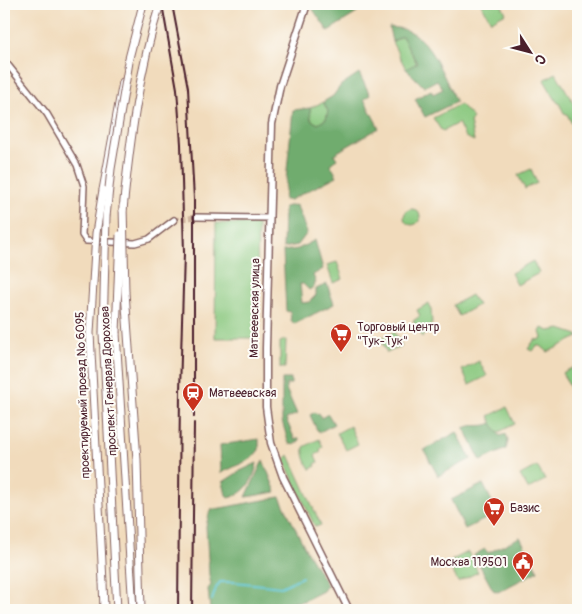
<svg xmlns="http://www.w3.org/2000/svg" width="582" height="614" font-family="Pangolin,sans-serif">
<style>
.green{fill:#8ac87f;stroke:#6a7455}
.forest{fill:#6fac6e;stroke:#5c664c}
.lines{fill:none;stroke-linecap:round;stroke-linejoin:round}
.stream{stroke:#59c4d4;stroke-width:2}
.minor-tunnel{stroke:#d0b59f;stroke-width:5;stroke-dasharray:5 2.5;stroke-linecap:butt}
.minor-casing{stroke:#84615e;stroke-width:8}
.tertiary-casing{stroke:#84615e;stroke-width:9}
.secondary-casing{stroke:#84615e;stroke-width:9}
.minor{stroke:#fff;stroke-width:5}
.tertiary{stroke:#fff;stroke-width:6}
.secondary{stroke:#fff;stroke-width:7}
.rail{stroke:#4a1f2b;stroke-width:2}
.secondary-bridge-casing{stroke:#84615e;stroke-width:9;stroke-linecap:butt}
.secondary-bridge{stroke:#fff;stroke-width:7}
.labels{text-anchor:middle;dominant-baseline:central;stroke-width:4;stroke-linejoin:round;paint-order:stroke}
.street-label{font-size:12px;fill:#4a1f2b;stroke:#fdfcf7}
.poi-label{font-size:12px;fill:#4a1f2b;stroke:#fdfcf7;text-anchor:start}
</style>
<rect width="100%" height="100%" fill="#fdfcf7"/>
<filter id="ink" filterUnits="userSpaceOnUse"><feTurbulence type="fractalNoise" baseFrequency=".02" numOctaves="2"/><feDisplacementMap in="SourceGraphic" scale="10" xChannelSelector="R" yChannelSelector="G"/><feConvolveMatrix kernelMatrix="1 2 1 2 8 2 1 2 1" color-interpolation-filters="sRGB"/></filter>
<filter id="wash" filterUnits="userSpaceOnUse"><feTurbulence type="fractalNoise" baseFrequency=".0096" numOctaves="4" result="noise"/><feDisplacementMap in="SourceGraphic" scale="20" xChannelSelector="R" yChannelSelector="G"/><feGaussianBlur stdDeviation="1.12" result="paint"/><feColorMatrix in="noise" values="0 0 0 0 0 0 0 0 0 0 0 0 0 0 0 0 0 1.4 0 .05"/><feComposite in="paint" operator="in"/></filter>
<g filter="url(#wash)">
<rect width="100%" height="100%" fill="#f1dbbc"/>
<g class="green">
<path d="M481,4H501L506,13L491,21Z"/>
<path d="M402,36L417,64L406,69L392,42Z"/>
<path d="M556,73L570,97L578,108V137L567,114L564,113L559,103L557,102L544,80Z"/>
<path d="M323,102L328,111L326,119L318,124L311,120L310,108Z"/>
<path d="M460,104L473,118L470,122L474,141L465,137L458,123L443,131L441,130L433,118Z"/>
<path d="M531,169L537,183L525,189L518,175Z"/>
<circle cx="412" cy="217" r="8"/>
<path d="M216,223L258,224L256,338H215Z"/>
<path d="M533,261L539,273L517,285L511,273Z"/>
<path d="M337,262L343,279L333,283L327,265Z"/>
<path d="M471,295L478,305L459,316L453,305Z"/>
<path d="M429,303L431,309L432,324L422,337L413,321L420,316L417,310Z"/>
<path d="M542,328L549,331L560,329L578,335V337L548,352L541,346H537L532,351L528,349L535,339L538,340L542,338L540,332Z"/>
<path d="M394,332L402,346L387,353L380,339Z"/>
<path d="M285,340H286L285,368H280V342Z"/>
<path d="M479,361L487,376L469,385L462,370Z"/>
<path d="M578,365V388L572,391L562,373Z"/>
<path d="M507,407L515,424L497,433L489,416Z"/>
<path d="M350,426L358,444L346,450L337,433Z"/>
<path d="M319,439L323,447L320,449L321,452L315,455L318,462L315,464L316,466L310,469C306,462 303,455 304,447Z"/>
<path d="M289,455L321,525L315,527L284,460Z"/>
<path d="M537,466L545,480L528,489L520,475Z"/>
<path d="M468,552L478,572L458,582L452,570L456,567L452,560Z"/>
</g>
<g class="forest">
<path d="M314,4H352L357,13L328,31L312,8Z"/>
<path d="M389,27C395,28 403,28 408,31C432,41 445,80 456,102L425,117L415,99L431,90L433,94L443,89L437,80L424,87L406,69L417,63L402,36L392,42Z"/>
<path d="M359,73L370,95L364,99L379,128L334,154L337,159L330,164L337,176L290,200H284L293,110L310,108L311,120L318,124L326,119L328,111L323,102L333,96L341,85Z"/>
<path d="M294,205L297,206L307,233L298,245L283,248L284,207Z"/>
<path d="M315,240L323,269L313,275L316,283L314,284L315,286L309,290L303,284H300L302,303L309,302L316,295V289L327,284L334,304L294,324L291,320L290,312L286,311L283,251L298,249Z"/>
<path d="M282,379H291V384H286V389L297,414L286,419L295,440L299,438L300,440L294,445L290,444L288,441L282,421Z"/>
<path d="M315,412L317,414L319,413L321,418L328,414L334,424L320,432L317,430L310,415Z"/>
<path d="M492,423L500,436L506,434L508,441L506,449L481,461L464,428C474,423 482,428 492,423Z"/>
<path d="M457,432L471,459L438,476L424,450Z"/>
<path d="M259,439V450L251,459L221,473L220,445Z"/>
<path d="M263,460L276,492L246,497Z"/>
<path d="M257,463C255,479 245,494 229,498L226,495L223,482L240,471Z"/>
<path d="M483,484L498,513L465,529L451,500Z"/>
<path d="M280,497L307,552L327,585L323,591L303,601L237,610H210L208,589L211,585L209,575L206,526L210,510Z"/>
<path d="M520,537L538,571L498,592L493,590L474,555L485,549L488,553Z"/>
</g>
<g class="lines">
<path class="stream" d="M212,600L216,588L220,582H235L281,587L302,577"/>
</g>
</g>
<g filter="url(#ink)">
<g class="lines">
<path class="minor-tunnel" d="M174,220L196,217"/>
<g class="minor-casing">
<g id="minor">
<path d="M4,60L47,114L77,165L84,186L82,235L86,241L135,243L149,239L174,220"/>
<path d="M196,217L269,218"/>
</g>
</g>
<g class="tertiary-casing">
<g id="tertiary">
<path d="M307,4L280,86L272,124L266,348V407L271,443L283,477L349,610"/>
<path d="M571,610L578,606"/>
</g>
</g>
<g class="secondary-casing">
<g id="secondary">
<path d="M127,66L143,4"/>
<path d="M103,190L123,82"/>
<path d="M103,333L117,610"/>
<path d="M116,333L133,610"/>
<path d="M103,582L104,610"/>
</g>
</g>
<use href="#minor" class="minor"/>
<use href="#tertiary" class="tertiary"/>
<use href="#secondary" class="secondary"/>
<g class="rail">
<path d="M162,4L177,89L181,144L184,253L180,391L178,610"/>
<path d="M172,4L188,88L191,144L194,199V417"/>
<path d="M192,610L194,423"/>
</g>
<g class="secondary-bridge-casing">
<g id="secondary-bridge">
<path d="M103,190L96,233L90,333L103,582"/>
<path d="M123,206L125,292L137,460L141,610"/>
<path d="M123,210C130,141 139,69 160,4"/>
<path d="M103,333L106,217L111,169L129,62"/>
<path d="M116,333L120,235"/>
</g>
</g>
<use href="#secondary-bridge" class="secondary-bridge"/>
</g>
</g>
<defs>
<g id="supermarket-pin" transform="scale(1.125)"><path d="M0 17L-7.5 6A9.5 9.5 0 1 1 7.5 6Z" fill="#c8321e" stroke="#fdfcf7"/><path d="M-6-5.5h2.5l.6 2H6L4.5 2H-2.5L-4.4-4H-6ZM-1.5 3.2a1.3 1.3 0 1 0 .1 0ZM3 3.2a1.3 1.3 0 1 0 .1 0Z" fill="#fff"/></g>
<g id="station-pin" transform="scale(1.125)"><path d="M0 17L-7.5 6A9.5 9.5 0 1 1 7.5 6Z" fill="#c8321e" stroke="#fdfcf7"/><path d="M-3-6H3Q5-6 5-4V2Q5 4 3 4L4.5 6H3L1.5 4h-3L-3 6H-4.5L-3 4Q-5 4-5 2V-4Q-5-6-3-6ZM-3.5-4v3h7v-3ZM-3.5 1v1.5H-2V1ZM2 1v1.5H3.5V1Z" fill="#fff"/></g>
<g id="civic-pin" transform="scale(1.125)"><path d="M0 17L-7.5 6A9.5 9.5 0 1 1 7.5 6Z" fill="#c8321e" stroke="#fdfcf7"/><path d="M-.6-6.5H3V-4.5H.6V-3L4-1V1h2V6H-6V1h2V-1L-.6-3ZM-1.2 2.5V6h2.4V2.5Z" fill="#fff"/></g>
</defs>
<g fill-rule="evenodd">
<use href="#supermarket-pin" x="341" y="334"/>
<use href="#station-pin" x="193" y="393"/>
<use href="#supermarket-pin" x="494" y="508"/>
<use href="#civic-pin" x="523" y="562"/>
</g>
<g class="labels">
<g class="street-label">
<text transform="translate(255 308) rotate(-89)">Матвеевская улица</text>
<text transform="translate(109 381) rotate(-93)">проспект Генерала Дорохова</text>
<text transform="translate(83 395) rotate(-92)">проектируемый проезд № 6095</text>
</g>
<g class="poi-label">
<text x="357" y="327">Торговый центр<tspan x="357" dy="14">"Тук-Тук"</tspan></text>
<text x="209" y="393">Матвеевская</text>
<text x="510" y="508">Базис</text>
<text x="507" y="562" text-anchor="end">Москва 119501</text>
</g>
</g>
<rect width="582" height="614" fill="none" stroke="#fdfcf7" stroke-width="20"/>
<g transform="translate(530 52) rotate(126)" stroke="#fdfcf7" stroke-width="4" paint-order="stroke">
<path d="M0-4L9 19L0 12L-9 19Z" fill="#4a1f2b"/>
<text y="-8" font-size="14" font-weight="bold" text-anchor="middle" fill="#4a1f2b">С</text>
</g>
</svg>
